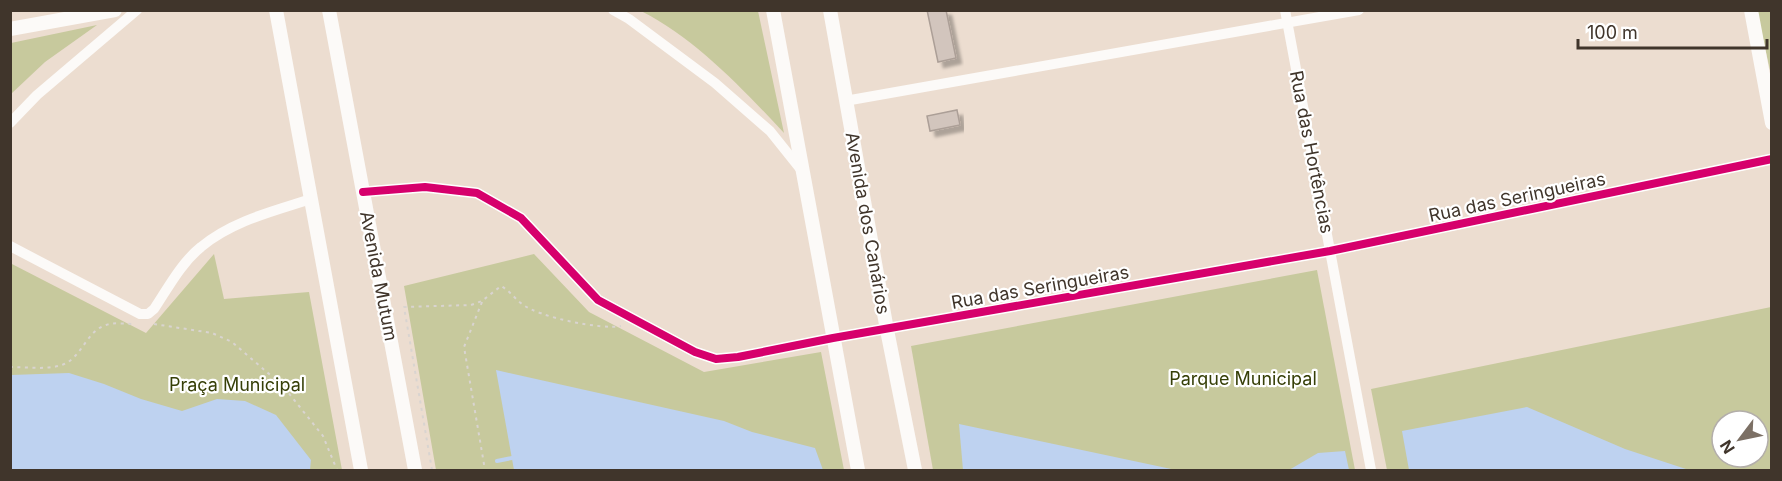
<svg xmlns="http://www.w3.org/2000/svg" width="1782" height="481" font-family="Inter,sans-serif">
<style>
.green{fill:#c7c99d;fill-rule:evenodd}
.water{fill:#bed2f0}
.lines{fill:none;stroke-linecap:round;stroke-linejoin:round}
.stream{stroke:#bed2f0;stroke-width:4}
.building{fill:#d2c5bd;stroke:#ac9f97;stroke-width:1.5;filter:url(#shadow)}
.path{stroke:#d9d4d0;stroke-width:2;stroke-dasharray:3 4.5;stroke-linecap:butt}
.street{stroke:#fcfaf8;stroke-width:10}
.secondary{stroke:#fcfaf8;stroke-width:14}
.cycleway-casing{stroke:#fff;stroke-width:11}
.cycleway{stroke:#d6006c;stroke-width:8}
.labels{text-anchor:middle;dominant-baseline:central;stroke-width:4.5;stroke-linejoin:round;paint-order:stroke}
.street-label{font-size:18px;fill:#40352b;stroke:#fff}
.park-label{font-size:18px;fill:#363f07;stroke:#fff}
</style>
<defs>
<filter id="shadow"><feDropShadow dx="5.5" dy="5.5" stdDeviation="1.5" flood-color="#0004"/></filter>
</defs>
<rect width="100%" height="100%" fill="#ecddd0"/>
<g class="green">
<path d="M641,11H758L784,133C742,88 696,39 641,11Z"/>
<path d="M1757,11H1771V75Z"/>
<path d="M97,25L45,62L11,94V43Z"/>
<path d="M214,254L224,299L309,292L342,470H11L10,263L146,333Z"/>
<path d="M534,254L589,312L704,372L821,352L844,470H436L404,286Z"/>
<path d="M1317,270L1355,470H933L911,346Z"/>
<path d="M1771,307V470H1387L1371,389ZM1722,421H1758V457H1722Z"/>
</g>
<g class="water">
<path d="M496,370L724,421L752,432L815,448L823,470H514Z"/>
<path d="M69,373L104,384L141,399L182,411L217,399L245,401L276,415L311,460L310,470H11V375Z"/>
<path d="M1527,407L1625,449L1689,470H1409L1402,431Z"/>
<path d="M959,424L1176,470H963Z"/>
<path d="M1345,451L1349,470H1289L1318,453Z"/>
</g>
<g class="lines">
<path class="stream" d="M497,461L517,457"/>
</g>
<g class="building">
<path d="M927,10H946L956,58L938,62Z"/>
<path d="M957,110L960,125L930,131L927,116Z"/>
</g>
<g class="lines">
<g class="path">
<path d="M482,302L464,347L485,470"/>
<path d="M154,324L212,333L232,342L283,386L323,436L337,470"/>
<path d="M10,367C27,367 46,370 62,365C82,358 86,331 106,325C114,322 125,324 133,324"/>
<path d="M432,470L404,307L471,305L482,301L501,286C510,291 514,298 522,304C538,317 601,330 621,326"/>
</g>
<g class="street">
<path d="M613,10L629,19L715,83L770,131L802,171"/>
<path d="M1285,10L1371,470"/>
<path d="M845,101L1359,10"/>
<path d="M10,123L37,95L137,10"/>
<path d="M363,192L425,187L477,193L521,218L598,300L695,352L716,359L738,357L833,338L1330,251L1772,159"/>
<path d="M10,246L140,314H148L154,309C168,288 181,263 201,247C232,221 274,211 311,199"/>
</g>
<g class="secondary">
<path d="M276,10L361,470"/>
<path d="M329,10L415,470"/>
<path d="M773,10L858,470"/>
<path d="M830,10L887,330L915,470"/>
<path d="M1751,10L1772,123"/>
<path d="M10,29L115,10"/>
</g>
<g class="cycleway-casing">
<path id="cycleway" d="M363,192L425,187L477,193L521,218L598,300L695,352L716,359L738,357L833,338L1330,251L1772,159"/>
</g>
<use href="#cycleway" class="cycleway"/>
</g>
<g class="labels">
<g class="street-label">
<text transform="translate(1312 152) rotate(79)">Rua das Hortências</text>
<text transform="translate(1517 197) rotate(-12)">Rua das Seringueiras</text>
<text transform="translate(868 223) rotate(80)">Avenida dos Canários</text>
<text transform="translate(379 276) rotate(79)">Avenida Mutum</text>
<text transform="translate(1040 287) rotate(-10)">Rua das Seringueiras</text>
</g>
<g class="park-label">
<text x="1243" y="378">Parque Municipal</text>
<text x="237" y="384">Praça Municipal</text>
</g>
</g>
<rect width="1782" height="481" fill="none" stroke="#40352b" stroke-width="24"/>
<g transform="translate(1740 439) rotate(238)"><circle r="28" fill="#ffffff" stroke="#b3aeaa" stroke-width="1.5"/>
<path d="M0-4.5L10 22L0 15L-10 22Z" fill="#7c7065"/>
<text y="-9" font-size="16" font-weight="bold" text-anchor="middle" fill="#40352b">N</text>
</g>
<path d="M1578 39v9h189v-9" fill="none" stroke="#40352b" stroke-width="3"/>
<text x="1587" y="39" font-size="18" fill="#40352b" stroke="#ffffff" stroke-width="4.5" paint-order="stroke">100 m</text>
</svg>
